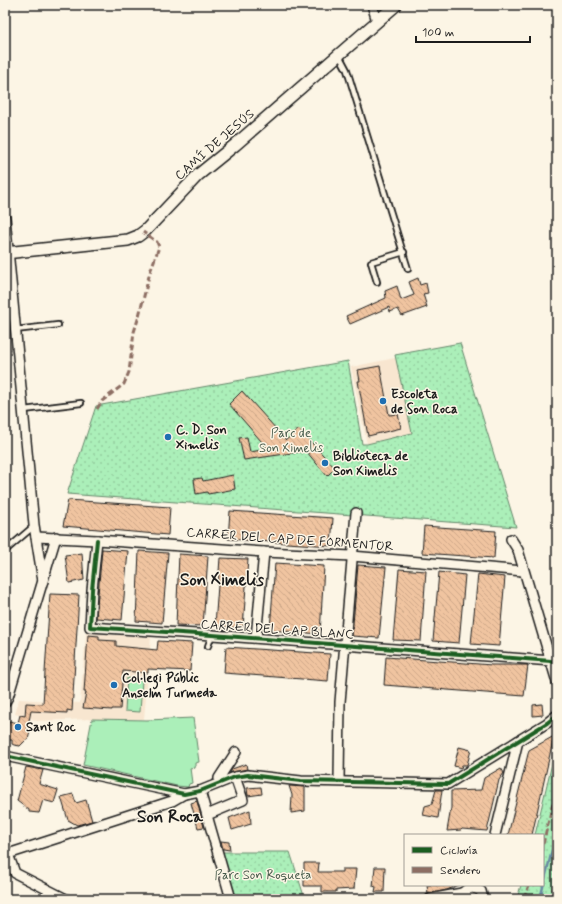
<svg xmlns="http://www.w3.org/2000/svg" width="562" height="904" font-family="Mynerve,sans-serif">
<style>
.built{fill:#f8e6d0}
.green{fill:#abefb9;stroke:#64866a}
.park{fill:url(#park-dots);stroke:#64866a}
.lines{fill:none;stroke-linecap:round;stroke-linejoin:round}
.stream{stroke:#6a89a2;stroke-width:2.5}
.building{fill:url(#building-back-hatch);stroke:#1c1c1c}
.service-casing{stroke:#1c1c1c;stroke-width:8}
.minor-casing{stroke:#1c1c1c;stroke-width:12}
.tertiary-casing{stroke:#1c1c1c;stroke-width:14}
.service{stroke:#fcf5e5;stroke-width:4.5}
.minor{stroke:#fcf5e5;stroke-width:9}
.tertiary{stroke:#fcf5e5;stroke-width:11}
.quiet{stroke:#8d6e63;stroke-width:3;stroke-dasharray:6 3;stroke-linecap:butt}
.cycleway-casing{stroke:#fcf5e5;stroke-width:6}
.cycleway{stroke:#1b5e20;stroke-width:4}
.poi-dot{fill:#1f6fb2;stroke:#fcf5e5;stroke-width:1.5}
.labels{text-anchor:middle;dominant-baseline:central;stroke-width:3;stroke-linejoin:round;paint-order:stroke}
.street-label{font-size:13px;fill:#1c1c1c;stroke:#fcf5e5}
.poi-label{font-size:13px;font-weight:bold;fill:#1c1c1c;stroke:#fcf5e5;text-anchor:start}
.park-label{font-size:13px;fill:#475b4b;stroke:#fcf5e5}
.district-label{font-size:17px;font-weight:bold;fill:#1c1c1c;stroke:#fcf5e5}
</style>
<defs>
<pattern id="park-dots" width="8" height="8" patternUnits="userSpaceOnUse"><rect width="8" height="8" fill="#abefb9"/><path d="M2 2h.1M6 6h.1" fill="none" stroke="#93cc9e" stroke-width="1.8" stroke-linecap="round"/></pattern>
<pattern id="building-back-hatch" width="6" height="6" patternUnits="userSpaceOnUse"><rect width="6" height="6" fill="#f0c4a0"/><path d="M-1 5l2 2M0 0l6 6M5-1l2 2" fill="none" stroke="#cda889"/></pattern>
</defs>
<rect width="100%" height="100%" fill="#fcf5e5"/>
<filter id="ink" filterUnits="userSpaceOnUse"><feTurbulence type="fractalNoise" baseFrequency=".025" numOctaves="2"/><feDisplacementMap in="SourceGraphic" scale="8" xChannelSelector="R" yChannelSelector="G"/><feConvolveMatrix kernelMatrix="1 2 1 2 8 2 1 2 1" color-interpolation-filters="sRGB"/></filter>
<g filter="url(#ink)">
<g class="built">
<path d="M400,357L415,434L367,444L351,367Z"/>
<path d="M86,633L151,637L144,719H92L37,721L30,718L15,714L19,699L80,703Z"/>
</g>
<g class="green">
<path d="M127,678L142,680L140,712L125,711Z"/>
<path d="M193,718L199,762L195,763V767L190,768L192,783L189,784L188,787L177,786L83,765L92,719L147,720Z"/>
</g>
<g class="park">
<path d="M460,343L516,527L67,494L96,406L348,361L362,444H367L412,433L395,355Z"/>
<path d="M557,742V897L556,899H517L521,885H543V835H535Z"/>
<path d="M221,852H290L304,896L294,899H235Z"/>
</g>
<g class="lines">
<path class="stream" d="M540,899L557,830"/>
</g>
<g class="building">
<path d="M418,278L420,285L426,283L428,293L423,294L427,307L402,316L398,309L390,312L389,307L350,324L346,316L386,298L385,291L397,286L401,300L414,295L409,282Z"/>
<path d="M380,366L389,415L398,414L401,428L368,436L358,381H360L358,370Z"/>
<path d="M242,391L286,440L299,429L335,468L327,476L306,451L244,460L239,438L247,437L250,452L268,449L229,404Z"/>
<path d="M233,475L235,489L208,494L207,492L196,494L194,479L202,478L203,481Z"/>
<path d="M68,500L170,507L168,535L63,526Z"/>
<path d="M230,511L333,518L331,546L228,539Z"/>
<path d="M424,526L496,531L494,558L422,553Z"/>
<path d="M102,549L128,551L122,620L96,618Z"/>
<path d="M139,551L168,553L162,623L136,621Z"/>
<path d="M82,553L84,580L69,583L65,555Z"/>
<path d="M179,554L208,556L203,626L176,625Z"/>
<path d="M220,558L248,559L243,628L215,626Z"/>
<path d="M275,563L324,566L320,634L270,630Z"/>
<path d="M358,565L386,567L379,638L352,636Z"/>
<path d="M399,569L426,571L421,641L393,640Z"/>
<path d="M439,572L465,575L459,643L433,641Z"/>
<path d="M478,574L505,577L499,646L471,644Z"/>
<path d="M50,594L79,595L72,711L67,710V713L31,711L27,731H30L28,740H26L20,746L14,745L12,744V740H8L9,737L6,736L9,721L18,723L20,715L25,716L26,703L43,704Z"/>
<path d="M88,635L99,636V640L116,641V646L157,650L158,641L192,643L190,671L148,669V673L123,671L120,709H112V710L83,708L86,692H84Z"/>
<path d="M226,647L330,654L328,681L224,673Z"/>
<path d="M386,657L492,665H528L524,696L384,685Z"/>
<path d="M542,704L543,715L533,716V705Z"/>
<path d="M554,736L532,835H508L529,750Z"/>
<path d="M459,747L471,750L467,765H462L461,768L454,766Z"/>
<path d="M246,764L247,769L230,773L232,769Z"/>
<path d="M26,767L43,770L39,784L58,790L54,803L43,800L39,813L29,812V810L17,801Z"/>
<path d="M501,768L504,773L499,780L487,831L462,829L461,830L447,831L451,808V791L481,790L484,778Z"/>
<path d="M289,786L305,787V811L291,813L292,795Z"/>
<path d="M261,787L262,794L248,796L247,788Z"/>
<path d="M436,790H442L438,818L423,815L425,806L432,804Z"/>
<path d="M73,794L76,803L86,800L92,821L77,825L68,820L61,797Z"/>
<path d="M197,801L204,827L198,828L191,803Z"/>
<path d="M250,810L251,824L232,830L229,818Z"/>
<path d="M221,841L229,842L230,850L223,849Z"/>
<path d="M304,863H319L318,872H342V869H356L354,889L336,890V892H322V886H304Z"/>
<path d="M375,867H385L384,892H375L376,887L373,886Z"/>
<path d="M427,885H458L447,890L428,894Z"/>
</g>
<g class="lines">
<g class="service-casing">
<g id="service">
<path d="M339,55L347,70L408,269"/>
<path d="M377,282L371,262L404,252"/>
<path d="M15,330L58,325"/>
<path d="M24,410L81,403"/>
<path d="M5,551L34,526"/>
<path d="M208,646L212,635"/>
</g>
</g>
<g class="minor-casing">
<g id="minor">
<path d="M372,5L377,21"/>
<path d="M5,218L34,525L43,581"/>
<path d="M36,537L97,540L264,552L352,556L523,571"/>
<path d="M511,539L518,550L557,682"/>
<path d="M97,540L92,590L90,627L212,635L551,661"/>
<path d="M256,638L264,552"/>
<path d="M5,702L8,697L56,537"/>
<path d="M5,756L184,794L200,791L235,777L248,775L301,781L448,784L547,723L557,715"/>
<path d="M339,781L340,702L356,513"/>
<path d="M219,783V778L236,752"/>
<path d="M200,791L231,899"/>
<path d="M207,815L243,800L235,777"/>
<path d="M495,835L518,741"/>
<path d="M462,893L474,899"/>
<path d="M66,899L15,873L8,854L172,801L184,794"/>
<path d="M430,899L462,893L467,889L473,888L481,891L483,899"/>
</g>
</g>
<g class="tertiary-casing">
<path id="tertiary" d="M5,253L128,240L138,236L146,230L198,175L235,145L396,5"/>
</g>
<use href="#service" class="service"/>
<use href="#minor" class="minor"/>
<use href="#tertiary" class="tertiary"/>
<g class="quiet">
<path d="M97,409L102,401L124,384L129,372L134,332L139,316L150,272L159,247L157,242L143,232"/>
<path d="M543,844L557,787"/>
<path d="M524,899L529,885"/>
<path d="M549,899L553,890L557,870"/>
</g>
<g class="cycleway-casing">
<g id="cycleway">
<path d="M97,540L92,590L90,627L212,635L551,661"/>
<path d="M5,756L184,794L200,791L235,777L248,775L301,781L448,784L547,723L557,715"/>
</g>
</g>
<use href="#cycleway" class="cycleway"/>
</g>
</g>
<g class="poi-dot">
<circle cx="383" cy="401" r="4"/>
<circle cx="168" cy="437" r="4"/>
<circle cx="325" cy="463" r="4"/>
<circle cx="114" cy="685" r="4"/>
<circle cx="18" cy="727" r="4"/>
</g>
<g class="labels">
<g class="street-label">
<text transform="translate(215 145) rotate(-41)">CAMÍ DE JESÚS</text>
<text transform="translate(290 540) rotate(4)">CARRER DEL CAP DE FORMENTOR</text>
<text transform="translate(277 630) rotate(4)">CARRER DEL CAP BLANC</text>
</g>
<g class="poi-label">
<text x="391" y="394">Escoleta<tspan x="391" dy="15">de Son Roca</tspan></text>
<text x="176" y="430">C. D. Son<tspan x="176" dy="15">Ximelis</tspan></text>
<text x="333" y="456">Biblioteca de<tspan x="333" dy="15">Son Ximelis</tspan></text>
<text x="122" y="678">Col·legi Públic<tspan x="122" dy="15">Anselm Turmeda</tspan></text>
<text x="26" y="727">Sant Roc</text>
</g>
<g class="park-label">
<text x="291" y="433">Parc de<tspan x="291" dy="15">Son Ximelis</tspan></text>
<text x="263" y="875">Parc Son Roqueta</text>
</g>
<g class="district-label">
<text x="222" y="580">Son Ximelis</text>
<text x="170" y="817">Son Roca</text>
</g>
</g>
<rect width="562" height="904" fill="none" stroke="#fcf5e5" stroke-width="20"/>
<rect x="10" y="10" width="542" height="884" fill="none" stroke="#1c1c1c" stroke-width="1.5" filter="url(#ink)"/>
<rect x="404" y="834" width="140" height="52" fill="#fcf5e5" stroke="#a29e95"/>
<rect x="412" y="847" width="20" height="6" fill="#1b5e20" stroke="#a29e95"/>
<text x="440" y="854" font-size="12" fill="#1c1c1c">Ciclovía</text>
<rect x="412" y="867" width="20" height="6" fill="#8d6e63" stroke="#a29e95"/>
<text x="440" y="874" font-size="12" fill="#1c1c1c">Sendero</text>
<path d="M416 36v6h114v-6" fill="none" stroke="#1c1c1c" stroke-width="2"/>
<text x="422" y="36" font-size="12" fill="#1c1c1c" stroke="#fcf5e5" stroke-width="3" paint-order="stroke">100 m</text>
</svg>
